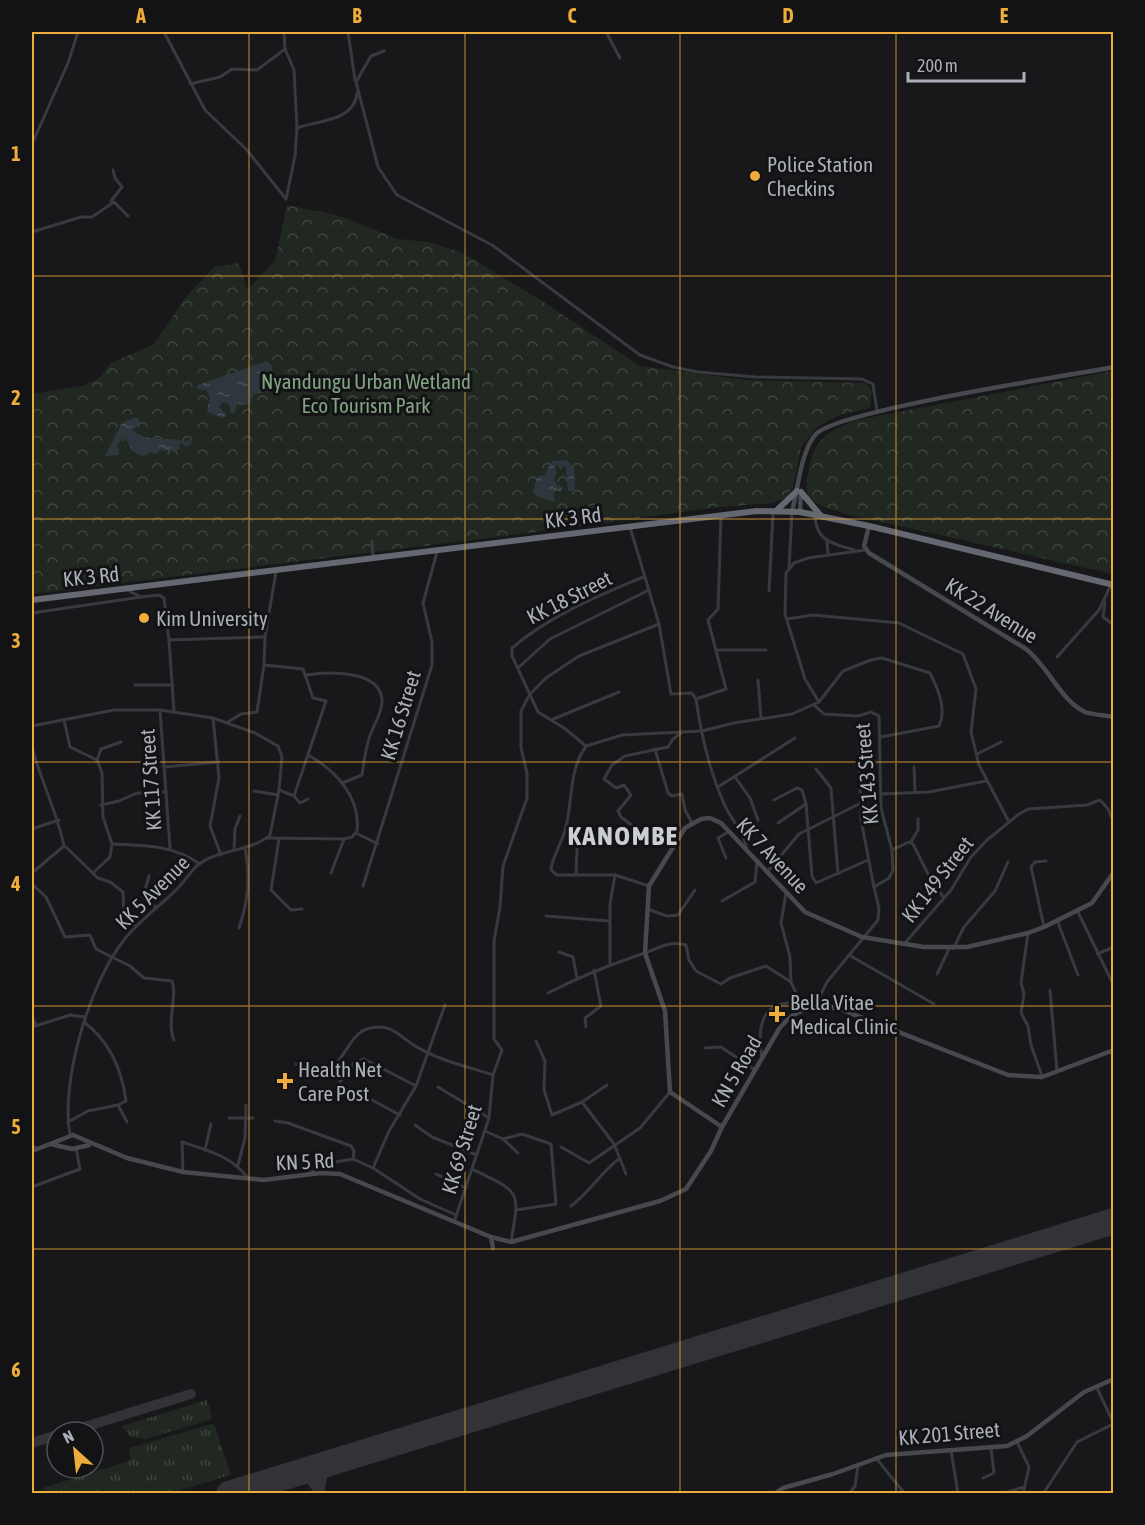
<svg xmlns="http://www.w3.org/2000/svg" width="1145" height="1525" font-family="'Asap Condensed',sans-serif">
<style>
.grass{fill:url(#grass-tufts)}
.forest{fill:url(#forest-crowns)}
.water{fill:url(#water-ripples)}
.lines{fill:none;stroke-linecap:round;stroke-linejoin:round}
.taxiway{stroke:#323337;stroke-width:10}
.runway{stroke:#323337;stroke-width:26}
.street{stroke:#393a3f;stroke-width:3}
.secondary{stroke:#47494f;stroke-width:4.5}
.highway{stroke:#656870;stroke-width:6}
.grid{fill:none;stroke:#eeac3b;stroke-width:1.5;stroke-opacity:0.55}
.poi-dot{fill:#eeac3b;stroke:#131315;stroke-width:2}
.labels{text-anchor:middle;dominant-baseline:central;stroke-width:6;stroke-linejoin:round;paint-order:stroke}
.poi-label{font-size:21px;fill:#aaafb9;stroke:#131315;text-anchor:start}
.park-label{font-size:21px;fill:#82a483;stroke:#131315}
.street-label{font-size:21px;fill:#aaafb9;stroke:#131315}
.district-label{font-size:27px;font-weight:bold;letter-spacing:1.5px;fill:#cbced5;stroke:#131315}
.neatline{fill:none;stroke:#eeac3b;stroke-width:2}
.grid-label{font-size:20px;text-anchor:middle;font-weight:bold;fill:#eeac3b}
</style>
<defs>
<pattern id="grass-tufts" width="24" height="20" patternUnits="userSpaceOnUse" patternTransform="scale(1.5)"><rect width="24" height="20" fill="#202821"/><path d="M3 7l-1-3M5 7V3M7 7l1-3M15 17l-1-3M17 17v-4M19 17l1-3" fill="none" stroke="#3e453f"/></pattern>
<pattern id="forest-crowns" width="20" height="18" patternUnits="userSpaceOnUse" patternTransform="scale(1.5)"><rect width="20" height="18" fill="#202821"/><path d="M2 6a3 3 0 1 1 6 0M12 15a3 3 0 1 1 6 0" fill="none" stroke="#3e453f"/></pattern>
<pattern id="water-ripples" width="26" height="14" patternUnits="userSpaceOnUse" patternTransform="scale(1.5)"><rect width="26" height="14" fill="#2e373e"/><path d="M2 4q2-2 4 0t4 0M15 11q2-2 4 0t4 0" fill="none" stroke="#4a5158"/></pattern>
</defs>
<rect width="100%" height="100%" fill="#18181a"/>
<g class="grass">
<path d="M207,1400L212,1417L210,1420L145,1439L130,1437L122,1426Z"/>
<path d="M212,1424L215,1426L231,1475L171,1493H45L43,1488L129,1461L131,1458L129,1448Z"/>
</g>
<g class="forest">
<path d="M287,205L337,215L398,239L428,242L461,252L542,301L640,366L745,380L867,383L872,392L870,408L839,415L816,428L801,448L793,488L785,498L773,503L719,507L536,532L32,594V394L83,386L99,378L111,363L154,344L185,298L214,267L239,263L247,290L275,261Z"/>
<path d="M1113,371V574C1045,559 977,543 909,528C885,522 832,514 813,501C807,496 806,488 807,481C812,441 821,434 857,420Z"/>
</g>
<g class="water">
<path d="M267,361L272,366V371L268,376L262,373L260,375V384H264L272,378L282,381L280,389L254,394L249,405L237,404L235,413L231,414L229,404L222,402L219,407L227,415L223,418L207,412L210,397L206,390L196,389L198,385Z"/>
<path d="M133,418H138L140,423L133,430C145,444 168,435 185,442L188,440L192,443L186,447L182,443L179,446L180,449L172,451L160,450L156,454L150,452L144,456L132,451L124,435L118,445L119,455L105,456L122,423Z"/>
<path d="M566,460L574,467L575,492L568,491L566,467L562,466L561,470L557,465L554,467L557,472L554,480L558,486L563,487L561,492L557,490L553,494L555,502L538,497L533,492L537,477L544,475L552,461Z"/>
</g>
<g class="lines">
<g class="taxiway">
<path d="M68,1432L191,1394"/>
<path d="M32,1443L57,1435"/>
<path d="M292,1474L309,1478L321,1493"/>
<path d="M320,1492C320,1477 324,1467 338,1460"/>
</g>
<path class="runway" d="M229,1494L1114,1221"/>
<g class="street">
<path d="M164,32L205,110L246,149L286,199"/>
<path d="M284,32L285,49L294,70L297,128L295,156L286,199"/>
<path d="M348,32L355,80"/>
<path d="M606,32L620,58"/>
<path d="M384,51L371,56L356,82L378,167L397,195L492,245L640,355L673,367L698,372L756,377L862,379L873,384L877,411"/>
<path d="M190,84L220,77L232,69L257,70L285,49"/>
<path d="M297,128C318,120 354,122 357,93"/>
<path d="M32,144L68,63L78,32"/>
<path d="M111,201L122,187L115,178L113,170"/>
<path d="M32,232L81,217H92L114,202L128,216"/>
<path d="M815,515C816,542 832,543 854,550"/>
<path d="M721,516L718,609L708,620L726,689L696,699C701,734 711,776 726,808C734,823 744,833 747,850"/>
<path d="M630,527L659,624L671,694L692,693L696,699"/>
<path d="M372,541L373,557"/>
<path d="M827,541L828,555"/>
<path d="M789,567L792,512"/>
<path d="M127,590L141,597L159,595L164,598L169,640"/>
<path d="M769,591L773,513"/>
<path d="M1105,602L1103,617L1114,625"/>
<path d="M32,613L141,597"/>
<path d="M787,619L813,615L899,623L963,654L976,689L971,732L979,765L1009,822"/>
<path d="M717,650H766"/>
<path d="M1057,657L1099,610L1111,585"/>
<path d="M264,665L265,637L276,572"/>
<path d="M519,667L550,639L647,591"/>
<path d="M306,675C327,672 380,669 382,700C383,712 372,727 369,739C365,751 364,763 362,775L342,783"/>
<path d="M758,680L761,718"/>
<path d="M135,685H173"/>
<path d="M819,702L805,679L785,614L786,573L794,563L808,558L865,550"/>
<path d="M814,705L824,714L858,716L871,712L879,716L881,808L892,850L893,870L889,878L874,887L879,908L878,920L827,982L815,1006"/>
<path d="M160,710L170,848"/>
<path d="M174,712L169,640L265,637"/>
<path d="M213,718L219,778L210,826L221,855"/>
<path d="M64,720L70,747L97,760L102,773L103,817L112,844L110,857L93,873"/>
<path d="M551,720L619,692"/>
<path d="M228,722L241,714L257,712L264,665L303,669L313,698L326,701L294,796"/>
<path d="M32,726L114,710H160L213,718L255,733L278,746L282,757L279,790L270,835C251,852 217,849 198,865C190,872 184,882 177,889C160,906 139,921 124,940C90,982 60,1082 70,1135"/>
<path d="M859,742L861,820L874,887"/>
<path d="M586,746L622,735L702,731L734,723L792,714L819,702L843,671L871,660L882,658L930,673C938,689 947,709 939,726L881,737"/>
<path d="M586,746L564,728L538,712L512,656V648C551,615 596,597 643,577"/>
<path d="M586,746C568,771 573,803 565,831C561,844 551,860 551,870L557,875H615L649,886"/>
<path d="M32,747C41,781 57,812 64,846"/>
<path d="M655,749L668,793L672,796L682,794L685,810L692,823"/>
<path d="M977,754L1001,742"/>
<path d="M97,760L101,749L121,742"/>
<path d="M164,767L219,762"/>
<path d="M914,767L915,792"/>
<path d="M816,769L831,788L838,874"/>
<path d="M735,777L750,798L758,820"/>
<path d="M718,787L795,738"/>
<path d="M279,790L294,796L300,803L308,799"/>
<path d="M254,791L278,795"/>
<path d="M881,794L929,792L986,781"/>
<path d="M774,800L797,788L802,790L806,804L812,876L816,883L868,860"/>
<path d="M101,805L119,801L137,793L166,792"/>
<path d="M778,823L806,804"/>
<path d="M32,829L59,820"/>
<path d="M356,833L378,844"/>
<path d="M267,838L344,839L352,837L357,831C361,797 335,770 308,755"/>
<path d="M279,839L271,890L291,910L302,909"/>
<path d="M911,842L918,830V819"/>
<path d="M674,843L653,827L641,832L621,817L618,811L631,795L624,785L616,788L604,779L612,765L625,756L668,747L673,739L681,733"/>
<path d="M112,844C144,845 173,845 200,864"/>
<path d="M234,850L235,829L240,816"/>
<path d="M892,850L909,842L913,844L929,876L944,898"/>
<path d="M726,858L718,838L728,832"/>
<path d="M767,872L799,834L859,804"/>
<path d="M32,873L64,846L67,848L98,878L110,882L123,892L124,917L136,926"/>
<path d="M331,873L344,839"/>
<path d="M576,875L577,849L586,828"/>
<path d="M149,876L143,897L157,908"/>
<path d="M32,884L46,897L65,937L90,935L96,949L130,966L144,978L172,981C178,995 166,1022 174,1040"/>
<path d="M363,886L432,665V642L423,603L437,552"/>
<path d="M786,893L781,923L790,957L791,982L803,1009"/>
<path d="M722,901L755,882L757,862"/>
<path d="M647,909L667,916L678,915L695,890"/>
<path d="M1077,910L1114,986"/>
<path d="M546,916L609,921"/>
<path d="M1057,920L1078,975"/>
<path d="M1044,927L1031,867L1035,862L1046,861"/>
<path d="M239,928C249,899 250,877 245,847"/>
<path d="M1028,933L1021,983L1024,994L1021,1013L1028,1026L1031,1045L1042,1076"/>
<path d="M905,943L951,890L971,857L987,840L1019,814L1028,809L1087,805L1100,800L1108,809L1114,823"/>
<path d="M953,949L964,927L995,891L1008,862"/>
<path d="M559,952L573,957L577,978"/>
<path d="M1097,954L1114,947"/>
<path d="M849,955L934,1004"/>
<path d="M610,963V904L615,875"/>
<path d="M937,974L949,949"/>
<path d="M1050,990L1057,1071"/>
<path d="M548,993C579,977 609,965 642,954C658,949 668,940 686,945L689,960L696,971L721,984L730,978L766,966L791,982"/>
<path d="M32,1016L36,1025"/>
<path d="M84,1022C109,1041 122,1070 126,1101L118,1105"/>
<path d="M32,1027L70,1015L85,1017"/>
<path d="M586,1027L585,1018L601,1006L594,970"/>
<path d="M536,1041L545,1061L544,1090L552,1115L582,1102L607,1085"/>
<path d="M705,1048L721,1047L755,1070"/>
<path d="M762,1059C757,1028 760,999 800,1003"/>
<path d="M296,1064L309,1074C351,1075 341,1026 380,1027C392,1027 402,1037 412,1044C436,1060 466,1066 493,1075"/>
<path d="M340,1082L354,1063L364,1059L416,1086"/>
<path d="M438,1087L489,1118"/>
<path d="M349,1093L370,1099L400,1115"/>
<path d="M582,1102L614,1144L626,1174"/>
<path d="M229,1118H253"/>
<path d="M275,1121L288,1123L351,1146L354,1151L353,1159L373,1168L420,1199L456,1215"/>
<path d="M68,1122L88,1111L118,1105L127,1122"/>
<path d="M415,1125L432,1137L477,1155"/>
<path d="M485,1131L503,1139L522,1134L551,1144L556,1204L516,1210"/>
<path d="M503,1139L518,1153"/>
<path d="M32,1145L36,1148"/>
<path d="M561,1147L589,1163L640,1128L670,1092"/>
<path d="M205,1150L211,1124"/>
<path d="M238,1165L245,1138L246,1105"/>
<path d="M373,1168L389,1131L416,1086L445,1005"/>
<path d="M472,1169C521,1193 520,1189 511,1242"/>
<path d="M183,1172L182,1142C207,1150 231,1156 247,1177"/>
<path d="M307,1174L330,1163L353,1159"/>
<path d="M436,1174L466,1188"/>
<path d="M32,1187L80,1169L76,1148"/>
<path d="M571,1206C590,1192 601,1172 620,1158"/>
<path d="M454,1222L489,1118L493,1075L502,1050L494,1039V941L500,907L503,866L527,798V773L521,748V711L530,694L546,678L579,656L659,624"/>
<path d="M1096,1386L1114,1424"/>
<path d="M1017,1442L1029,1467L1023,1494"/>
<path d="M951,1450L958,1494"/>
<path d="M876,1458L905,1494"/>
<path d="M983,1478L994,1473L991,1449"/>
<path d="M849,1494L855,1486L858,1466"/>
<path d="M1001,1494L1024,1487"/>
<path d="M1043,1494L1077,1442L1113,1424"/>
</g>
<g class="secondary">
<path d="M792,512C798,489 801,450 816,434C840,410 1066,376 1114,367"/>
<path d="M800,512L801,492"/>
<path d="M869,526L864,546L869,553L1026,649C1048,666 1060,700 1085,712C1093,715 1105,715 1114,717"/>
<path d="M722,1127L670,1092L665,1011L645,953L649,886L685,828L701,819L710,818L721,823L805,912L862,937L924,947H967L1028,933L1044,927L1092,903L1114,872"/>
<path d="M51,1144L72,1149L89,1145"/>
<path d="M32,1151L73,1135L127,1158L183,1172L264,1180L320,1173L340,1174L491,1237L511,1242L660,1201L686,1189L711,1151L722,1127L779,1029C795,1008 815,1004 840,1009L1008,1075L1042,1077L1114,1050"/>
<path d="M491,1237L493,1248"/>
<path d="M774,1494L783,1488L833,1474L886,1455L1007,1446L1027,1436L1084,1392L1114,1379"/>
</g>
<g class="highway">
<path d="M801,492L821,516"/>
<path d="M776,511L797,491"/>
<path d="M32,600L757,511L800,512L869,526L1114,585"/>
</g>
</g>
<path class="grid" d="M249,32V1494M465,32V1494M680,32V1494M896,32V1494M32,276H1114M32,519H1114M32,762H1114M32,1006H1114M32,1249H1114"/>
<g class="poi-dot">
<circle cx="755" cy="176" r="6"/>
<circle cx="144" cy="618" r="6"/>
<path d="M774 1005h6v6h6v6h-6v6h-6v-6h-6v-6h6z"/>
<path d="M282 1072h6v6h6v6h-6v6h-6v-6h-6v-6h6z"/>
</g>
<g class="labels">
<g class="poi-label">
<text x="767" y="164">Police Station<tspan x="767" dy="24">Checkins</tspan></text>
<text x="156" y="618">Kim University</text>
<text x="790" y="1002">Bella Vitae<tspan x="790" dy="24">Medical Clinic</tspan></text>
<text x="298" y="1069">Health Net<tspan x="298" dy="24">Care Post</tspan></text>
</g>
<g class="park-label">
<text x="366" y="381">Nyandungu Urban Wetland<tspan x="366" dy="24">Eco Tourism Park</tspan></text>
</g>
<g class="street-label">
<text transform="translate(573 517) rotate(-7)">KK 3 Rd</text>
<text transform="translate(91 576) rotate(-6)">KK 3 Rd</text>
<text transform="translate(569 597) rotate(-27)">KK 18 Street</text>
<text transform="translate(992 610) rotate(32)">KK 22 Avenue</text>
<text transform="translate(400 715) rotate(-73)">KK 16 Street</text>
<text transform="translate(866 774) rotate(-95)">KK 143 Street</text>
<text transform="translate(150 780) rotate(-94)">KK 117 Street</text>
<text transform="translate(773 855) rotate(47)">KK 7 Avenue</text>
<text transform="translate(937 879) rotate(-52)">KK 149 Street</text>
<text transform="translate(152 892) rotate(-45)">KK 5 Avenue</text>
<text transform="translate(736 1071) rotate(-60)">KN 5 Road</text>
<text transform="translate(461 1149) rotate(-73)">KK 69 Street</text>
<text transform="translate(305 1161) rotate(-3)">KN 5 Rd</text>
<text transform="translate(949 1433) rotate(-5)">KK 201 Street</text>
</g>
<g class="district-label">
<text x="623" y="835">KANOMBE</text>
</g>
</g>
<rect width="1145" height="1525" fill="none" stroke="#131315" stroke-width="66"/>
<g transform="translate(75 1450) rotate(333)"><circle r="28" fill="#131315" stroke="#4f5157" stroke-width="1.5"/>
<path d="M0-4.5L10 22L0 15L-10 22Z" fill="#eeac3b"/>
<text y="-9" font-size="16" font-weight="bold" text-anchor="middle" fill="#aaafb9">N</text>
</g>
<path d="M908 72v9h116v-9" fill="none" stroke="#aaafb9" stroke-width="3"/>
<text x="917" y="72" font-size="18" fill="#aaafb9" stroke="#131315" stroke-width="4.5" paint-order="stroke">200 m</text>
<rect x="33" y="33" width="1079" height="1459" class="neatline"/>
<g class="grid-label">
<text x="141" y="23">A</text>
<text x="357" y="23">B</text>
<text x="572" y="23">C</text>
<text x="788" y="23">D</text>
<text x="1004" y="23">E</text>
<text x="16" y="161">1</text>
<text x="16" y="405">2</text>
<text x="16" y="648">3</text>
<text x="16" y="891">4</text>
<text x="16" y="1134">5</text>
<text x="16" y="1377">6</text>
</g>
</svg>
